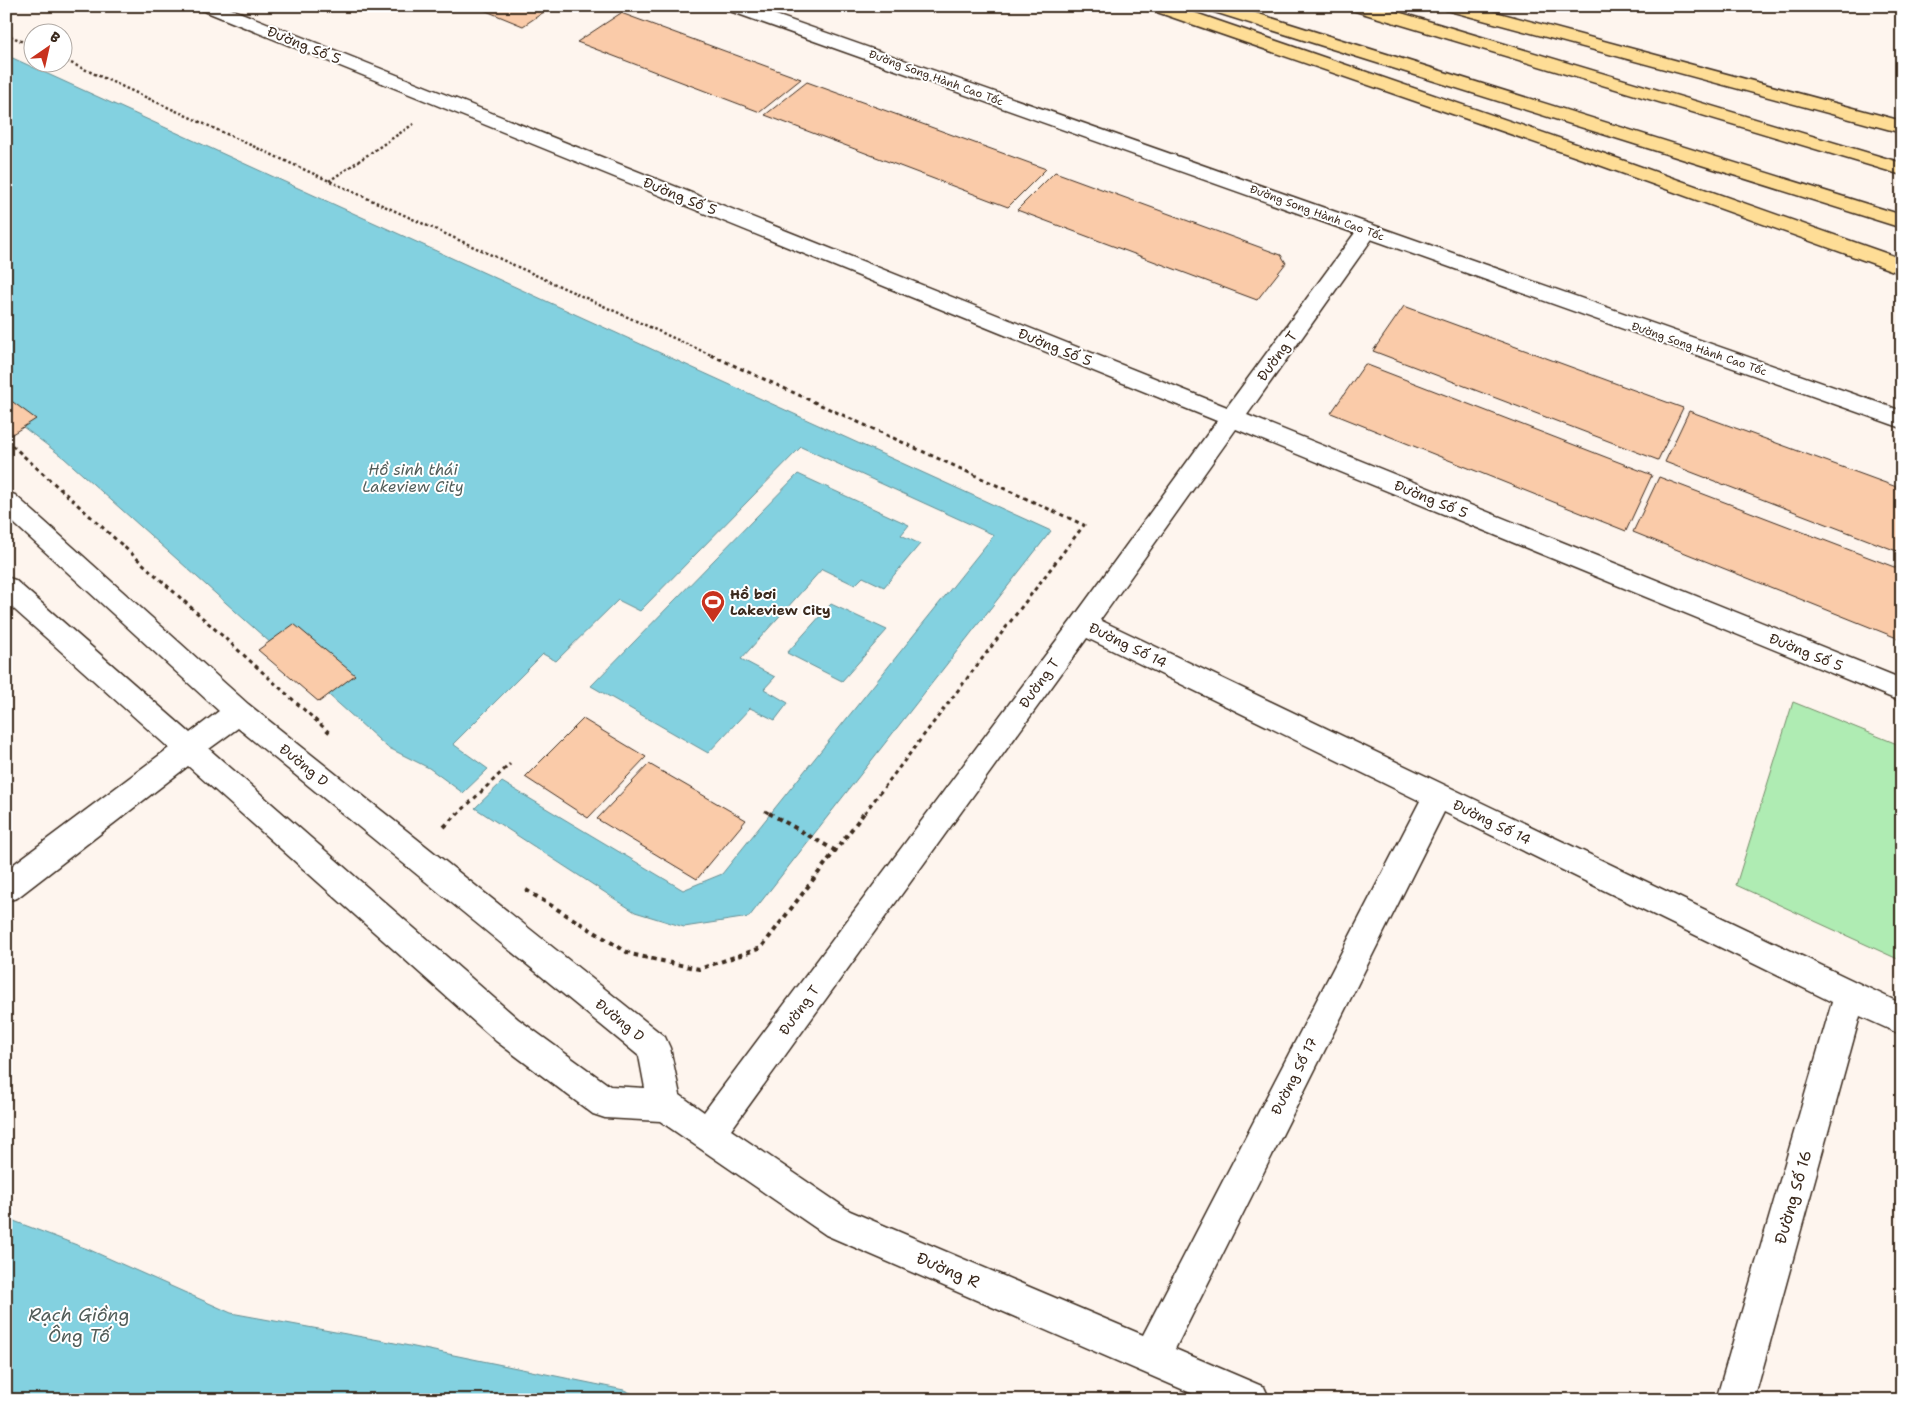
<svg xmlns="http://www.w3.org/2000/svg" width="1908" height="1406" font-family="'Shantell Sans',sans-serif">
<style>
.green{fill:#afecb3;stroke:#758b68}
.water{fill:#83d1e0;stroke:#668e92}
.building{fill:#facba9;stroke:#3b2a1e}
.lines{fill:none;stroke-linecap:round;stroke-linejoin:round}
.street-casing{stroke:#3b2a1e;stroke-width:3}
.secondary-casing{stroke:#3b2a1e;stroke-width:3}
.highway-casing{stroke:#3b2a1e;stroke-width:3}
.path-far2{stroke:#3b2a1e;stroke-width:2.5;stroke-dasharray:2.5 2.5;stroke-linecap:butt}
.path-far1{stroke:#3b2a1e;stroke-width:3;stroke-dasharray:4 4;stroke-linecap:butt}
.path{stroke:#3b2a1e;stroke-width:4;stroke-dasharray:4.5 4.5;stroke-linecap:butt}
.street{fill:#fff;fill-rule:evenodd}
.secondary{fill:#fff;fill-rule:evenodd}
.highway{fill:#fedd96;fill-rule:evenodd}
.labels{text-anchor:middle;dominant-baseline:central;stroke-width:4;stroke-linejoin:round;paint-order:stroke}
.far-street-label{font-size:11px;fill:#3b2a1e;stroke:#fff}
.street-label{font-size:14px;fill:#3b2a1e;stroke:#fff}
.poi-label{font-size:14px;font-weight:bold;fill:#3b2a1e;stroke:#fff;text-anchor:start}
.water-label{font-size:15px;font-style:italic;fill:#515c58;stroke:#fff}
.near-street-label{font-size:16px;fill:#3b2a1e;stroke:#fff}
.near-water-label{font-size:18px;font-style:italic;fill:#515c58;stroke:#fff}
</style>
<rect width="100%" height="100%" fill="#fef5ee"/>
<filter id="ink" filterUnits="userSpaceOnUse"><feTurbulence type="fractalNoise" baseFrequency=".02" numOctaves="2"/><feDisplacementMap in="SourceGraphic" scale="10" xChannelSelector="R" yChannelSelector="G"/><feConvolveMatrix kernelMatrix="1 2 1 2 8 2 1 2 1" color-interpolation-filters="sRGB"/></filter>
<g filter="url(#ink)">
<path class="green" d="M1793,702L1902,746V961L1736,885Z"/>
<g class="water">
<path d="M6,55L1051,531L749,917L684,927L635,912L475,808L502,782L683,890L722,874L994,535L801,447L640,611L618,600L556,661L543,654L453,744L488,769L463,793L429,768L387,747L64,458L6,414Z"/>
<path d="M798,474L909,525L901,535L920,544L884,587L863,577L855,585L822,569L741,659L775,677L764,689L788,703L775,720L750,708L708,753L591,686Z"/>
<path d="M831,604L887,630L842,681L787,653Z"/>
<path d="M6,1218L90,1250L231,1313L390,1342L624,1390L646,1400H6Z"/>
</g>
<g class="building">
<path d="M474,6H553L523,26Z"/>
<path d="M621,13L801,79L760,112L577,42Z"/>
<path d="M807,82L1046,169L1008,207L765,115Z"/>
<path d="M1055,172L1281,255L1286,263L1257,300L1017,210Z"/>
<path d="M1404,306L1683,408L1658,460L1373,351Z"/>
<path d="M1365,364L1652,475L1626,531L1331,413Z"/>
<path d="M6,397L36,419L9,436L6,434Z"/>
<path d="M1689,411L1902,489V553L1665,462Z"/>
<path d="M1659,477L1902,570V640L1633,532Z"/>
<path d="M294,624L355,675L319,702L258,650Z"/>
<path d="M583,719L646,757L588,818L525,777Z"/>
<path d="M649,764L746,820L697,879L597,819Z"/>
</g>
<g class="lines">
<g class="street-casing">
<path id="street" d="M199,6H224L1227,407L1360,226L1367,225L1374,226L1377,231L1374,236L1247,415L1902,679V702L1236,429L1100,620L1902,1004V1035L1860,1016L1754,1400H1716L1832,1002L1444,812L1175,1349L1264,1387L1270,1400H1207L826,1235L660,1121L605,1118L593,1114L496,1041L188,766L17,898L6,901V870L169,748L6,602V577L15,580L190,733L219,711L6,516V492L15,495L248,704L665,1037L670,1048L680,1095L704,1112L1074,617L1217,421L202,10ZM1087,638L1420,801L1143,1335L850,1211L731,1130ZM238,728L639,1056L645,1088L610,1086L518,1019L209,749Z"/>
</g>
<g class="secondary-casing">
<path id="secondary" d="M724,6H750L1902,411V428L727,10Z"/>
</g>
<g class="highway-casing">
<g id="highway">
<path d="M1148,6H1175L1605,154L1902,259V274L1591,162L1151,10Z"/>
<path d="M1205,6H1233L1902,215V228L1208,10Z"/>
<path d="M1349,6H1378L1902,163V175L1352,10Z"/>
<path d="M1443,6H1473L1902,121V133L1446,10Z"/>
</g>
</g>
<g class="path-far2">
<path d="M6,34L32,46"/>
<path d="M62,59L713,356"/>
<path d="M329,181L415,123"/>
</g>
<g class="path-far1">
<path d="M711,355L1084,525L863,815"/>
<path d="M6,440L332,735"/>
<path d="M765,811L772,815"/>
<path d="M457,815L510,764"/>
</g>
<g class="path">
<path d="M769,813L836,851"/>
<path d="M444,827L458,813"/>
<path d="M526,890L630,954L699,969L761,948L864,813"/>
</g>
<use href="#street" class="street"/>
<use href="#secondary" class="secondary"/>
<use href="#highway" class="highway"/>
</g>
</g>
<defs>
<g id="stadium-pin" transform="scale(1.25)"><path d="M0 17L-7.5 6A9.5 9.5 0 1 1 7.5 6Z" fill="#c8321e" stroke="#fff"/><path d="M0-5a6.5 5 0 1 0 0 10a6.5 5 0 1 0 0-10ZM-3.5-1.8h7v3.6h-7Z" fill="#fff"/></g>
</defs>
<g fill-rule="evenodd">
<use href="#stadium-pin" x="713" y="602"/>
</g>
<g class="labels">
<g class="far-street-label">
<text transform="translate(936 78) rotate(20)">Đường Song Hành Cao Tốc</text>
<text transform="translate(1317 213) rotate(20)">Đường Song Hành Cao Tốc</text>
<text transform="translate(1699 349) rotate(19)">Đường Song Hành Cao Tốc</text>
</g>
<g class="street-label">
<text transform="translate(304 45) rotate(22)">Đường Số 5</text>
<text transform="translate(680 196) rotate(22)">Đường Số 5</text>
<text transform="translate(1055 347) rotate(22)">Đường Số 5</text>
<text transform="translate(1277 356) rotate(-54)">Đường T</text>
<text transform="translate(1431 499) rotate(22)">Đường Số 5</text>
<text transform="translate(1128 645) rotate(26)">Đường Số 14</text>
<text transform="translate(1806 652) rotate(22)">Đường Số 5</text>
<text transform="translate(1039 683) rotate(-54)">Đường T</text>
<text transform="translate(304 765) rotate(39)">Đường D</text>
<text transform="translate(1492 822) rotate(26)">Đường Số 14</text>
<text transform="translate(799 1010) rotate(-54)">Đường T</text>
<text transform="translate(620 1020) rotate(39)">Đường D</text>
<text transform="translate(1294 1076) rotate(-63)">Đường Số 17</text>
</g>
<g class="poi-label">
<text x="730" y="594">Hồ bơi<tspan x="730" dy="16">Lakeview City</tspan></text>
</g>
<g class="water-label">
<text x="413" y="470">Hồ sinh thái<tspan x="413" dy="17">Lakeview City</tspan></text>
</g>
<g class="near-street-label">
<text transform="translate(1793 1197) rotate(-74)">Đường Số 16</text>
<text transform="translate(948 1270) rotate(23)">Đường R</text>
</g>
<g class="near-water-label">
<text x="79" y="1315">Rạch Giồng<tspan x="79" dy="21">Ông Tố</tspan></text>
</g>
</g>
<rect width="1908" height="1406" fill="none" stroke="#fff" stroke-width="25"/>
<rect x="12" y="12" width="1883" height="1381" fill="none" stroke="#3b2a1e" stroke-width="2" filter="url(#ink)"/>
<g transform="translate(48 48) rotate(34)"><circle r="24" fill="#ffffff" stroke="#b1aaa5"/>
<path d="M0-4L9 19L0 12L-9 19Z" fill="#c8321e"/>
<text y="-8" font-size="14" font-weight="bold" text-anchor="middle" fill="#3b2a1e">B</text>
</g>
</svg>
